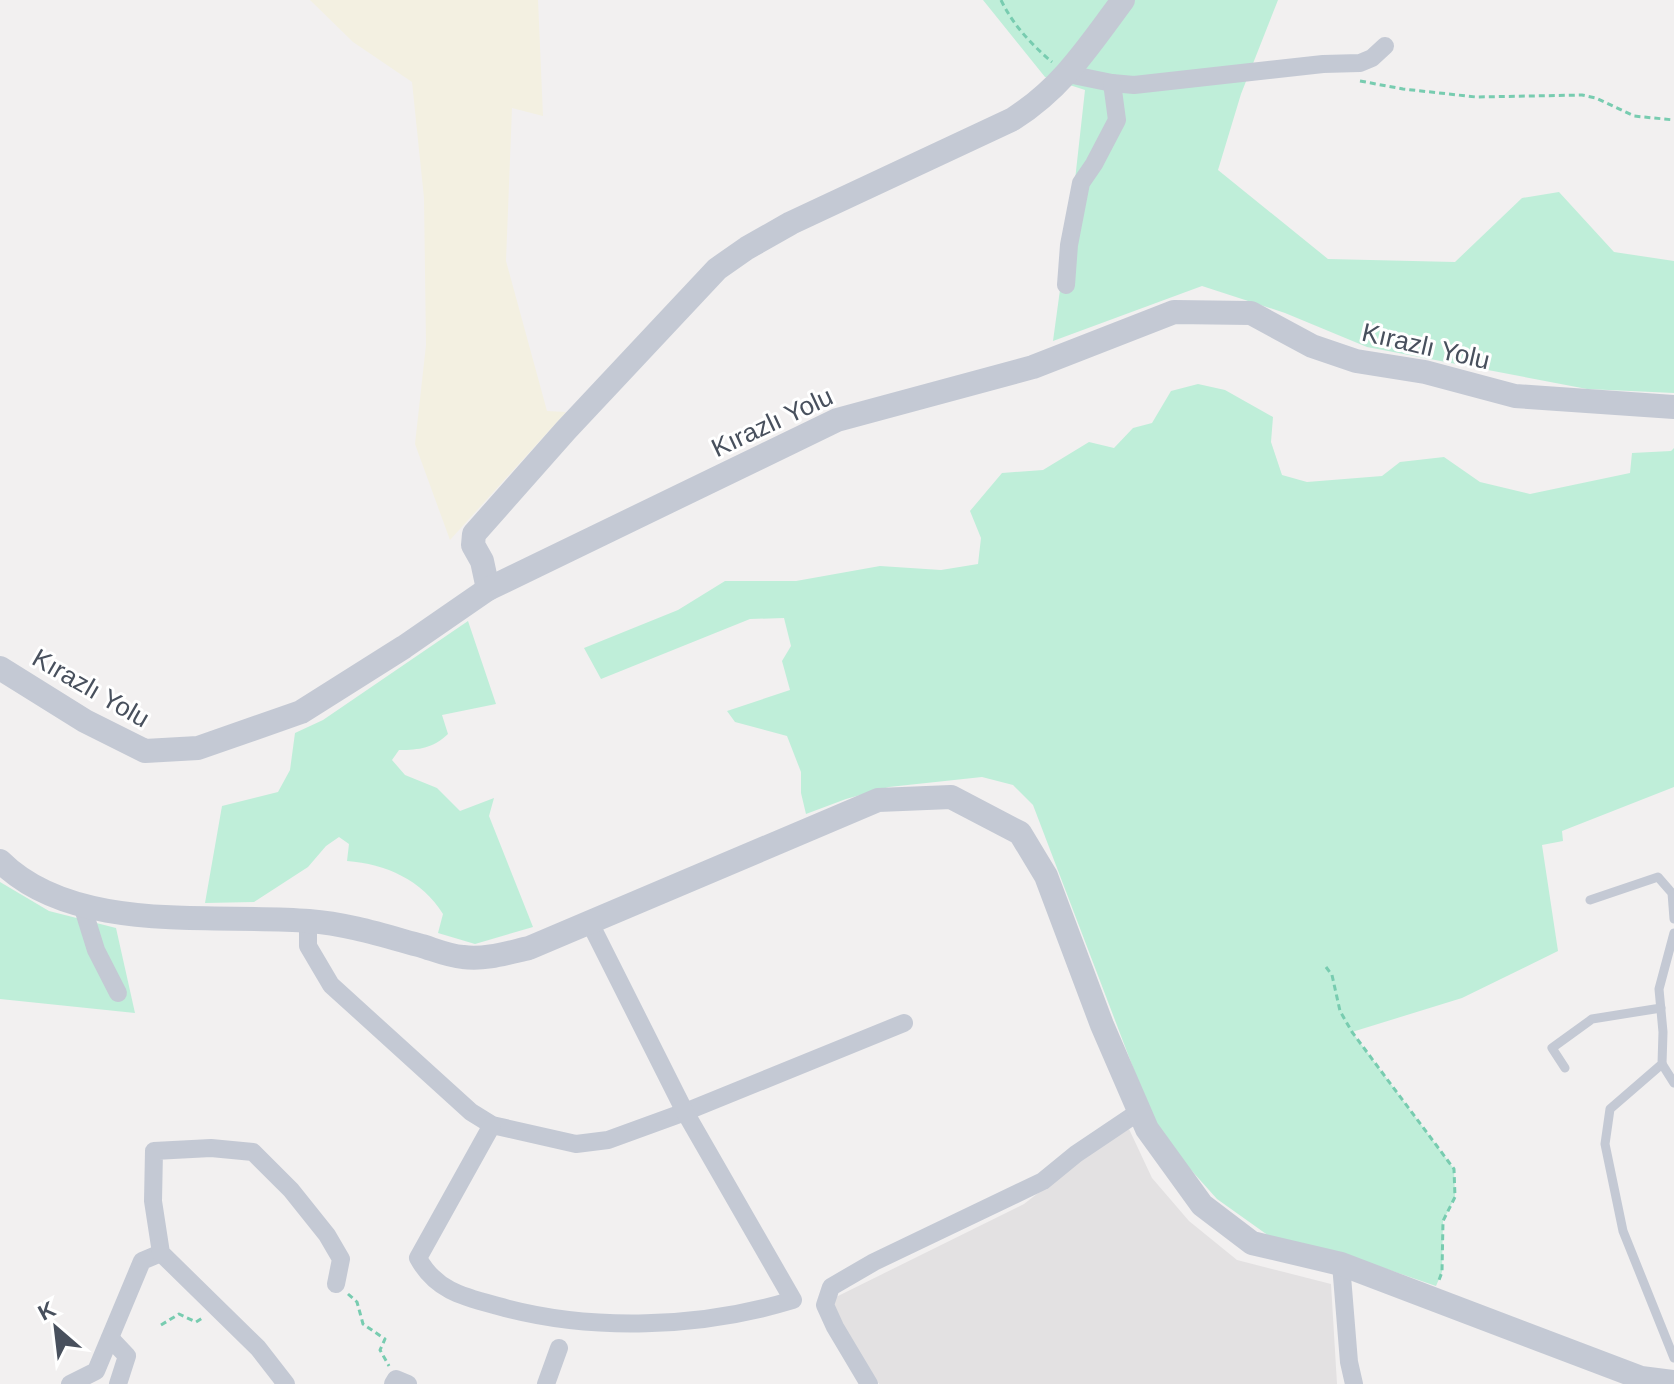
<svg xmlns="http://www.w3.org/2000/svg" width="1674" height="1384" font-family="Arial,sans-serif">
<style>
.education{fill:#e3e1e2}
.green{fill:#bfeed9}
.sand{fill:#f3f0e1}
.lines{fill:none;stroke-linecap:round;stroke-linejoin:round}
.path{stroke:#78ccb0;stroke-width:3;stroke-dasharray:6 4;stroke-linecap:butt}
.service{stroke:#c4c9d4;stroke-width:9}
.minor{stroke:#c4c9d4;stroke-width:18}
.tertiary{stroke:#c4c9d4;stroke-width:24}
.labels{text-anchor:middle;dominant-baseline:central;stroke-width:6;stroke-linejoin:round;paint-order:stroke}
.street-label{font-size:26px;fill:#48505d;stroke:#fff}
</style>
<rect width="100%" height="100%" fill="#f2f0f0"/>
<path class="education" d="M1129,1129L1152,1178L1189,1221L1237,1260L1331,1284L1337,1384H879L832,1310L836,1297L1024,1204L1092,1151Z"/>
<g class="green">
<path d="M983,0H1278L1241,94L1218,170L1328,259L1455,262L1522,198L1559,192L1614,252L1674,261V393L1587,389L1367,347L1285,313L1202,286L1053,341L1075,180L1085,90L1045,77Z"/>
<path d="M1198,384L1225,390L1273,417L1271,442L1282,475L1307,482L1382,476L1400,462L1444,457L1480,482L1530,494L1630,473L1632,453L1671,451L1674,448V787L1562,831L1563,841L1542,845L1558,951L1462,998L1352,1032L1454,1169L1455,1197L1443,1221L1442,1272L1436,1286L1366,1262L1269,1236L1217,1199L1158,1133L1033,805L1013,785L982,777L889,787L846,799L806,814L801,793V772L787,736L735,722L727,711L790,690L782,661L791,646L784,618L750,619L601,679L584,648L678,610L725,581H796L880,566L941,570L978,564L981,538L970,511L1002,473L1043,470L1089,442L1114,448L1133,428L1152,423L1171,391Z"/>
<path d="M468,621L496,704L442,715L448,734C433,748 420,750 399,750L392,760L405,775L437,788L460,811L494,798L489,816L533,927L475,944L438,933L443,914C422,880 386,864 347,861L349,844L339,837L326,846L308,867L254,902L205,903L222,806L278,792L290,770L295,733L323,720Z"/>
<path d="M0,882L49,911L116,928L135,1013L0,999Z"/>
</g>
<path class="sand" d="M310,0H538L543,116L512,108L506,261L547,411L566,412L450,540L415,444L426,345L424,198L412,82L353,42Z"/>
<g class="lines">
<g class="path">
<path d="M1001,0C1013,25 1031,44 1052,62"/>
<path d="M1360,81L1403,89L1476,97L1582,95L1596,98L1634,116L1674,120"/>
<path d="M1326,967L1332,975L1340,1011L1352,1032L1454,1169L1455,1197L1443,1221L1442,1272L1439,1280"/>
<path d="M348,1294L357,1302L363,1324L385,1339L380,1350L389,1366"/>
<path d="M161,1325L179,1314L196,1322L204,1317"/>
</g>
<g class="service">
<path d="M1590,900L1658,877L1672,893L1674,919"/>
<path d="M1674,933L1659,989L1663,1032L1662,1064L1610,1109L1605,1144L1623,1231L1674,1358"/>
<path d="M1662,1064L1674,1083"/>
<path d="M1565,1068L1552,1048L1592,1019L1661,1008"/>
</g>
<g class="minor">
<path d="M1068,74L1112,83L1134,85L1323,64L1360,63L1372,58L1385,46"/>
<path d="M1066,285L1069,245L1081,183L1094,164L1117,120L1112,83"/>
<path d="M82,905L96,950L118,993"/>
<path d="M308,921V946L331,985L471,1112L492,1125L576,1144L608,1140L685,1112L904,1023"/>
<path d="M492,1125L418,1258C436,1291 464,1297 498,1306C591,1332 701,1328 793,1300L685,1112L589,921"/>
<path d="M1341,1264L1349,1362L1354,1384"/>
<path d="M110,1338L127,1356L118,1384"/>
<path d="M70,1384L96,1371L142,1261L161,1253"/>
<path d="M286,1384L258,1348L161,1253L153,1201L154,1151L211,1148L253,1152L291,1190L327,1235L341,1259L336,1284"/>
<path d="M393,1384L396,1379L408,1384"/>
<path d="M546,1384L559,1348"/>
<path d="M869,1384L835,1327L825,1305L831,1287L874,1262L1043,1181L1076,1154L1140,1111"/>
</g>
<g class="tertiary">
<path d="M488,589L482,561L473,545L474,534L566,430L717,269L747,248L791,223L1013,119C1063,87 1088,47 1123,0"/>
<path d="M0,668L85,721L145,751L198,748L301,712L404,647L488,589L837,420L1033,367L1174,312L1251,313L1312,346L1356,361L1425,372L1515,396L1674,407"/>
<path d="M0,861C74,935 214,913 309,921C348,924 385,936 422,946C435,950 449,956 463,957C485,960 507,953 529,948L878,800L951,797L1020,833L1046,876L1102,1025L1147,1129L1202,1205L1252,1243L1341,1264L1641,1378L1674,1382"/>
</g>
</g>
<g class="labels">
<g class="street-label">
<text transform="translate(1426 346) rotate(13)">Kırazlı Yolu</text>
<text transform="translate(772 422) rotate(-25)">Kırazlı Yolu</text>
<text transform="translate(91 688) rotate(30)">Kırazlı Yolu</text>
</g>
</g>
<g transform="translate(56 1328) rotate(332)" stroke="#ffffff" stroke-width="6" paint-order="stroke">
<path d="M0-6L14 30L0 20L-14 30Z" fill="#48505d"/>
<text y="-12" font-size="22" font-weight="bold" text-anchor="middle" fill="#48505d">K</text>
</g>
</svg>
